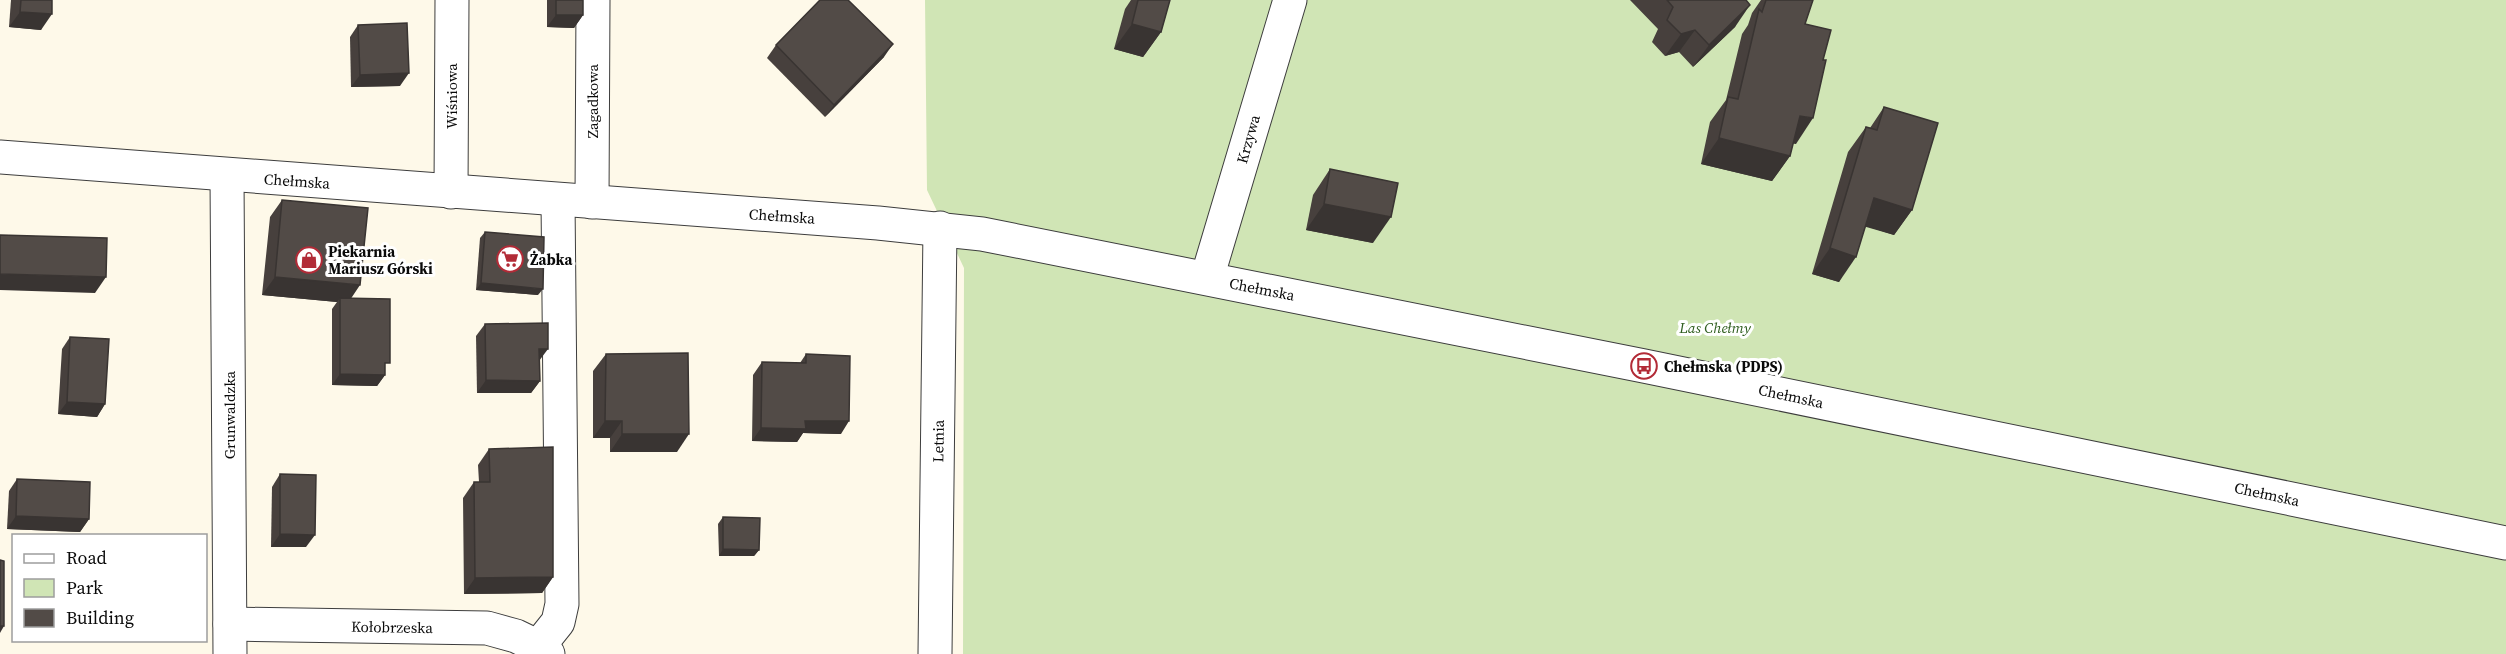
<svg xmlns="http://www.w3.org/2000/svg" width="2506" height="654" font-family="'Source Serif 4',serif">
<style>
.green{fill:#d0e5b5}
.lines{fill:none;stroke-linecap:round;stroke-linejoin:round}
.minor-casing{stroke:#3d3d3d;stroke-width:35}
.minor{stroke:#fff;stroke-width:33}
.wall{fill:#47403d}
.shaded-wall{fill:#393432}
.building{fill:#524b47;stroke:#393432;stroke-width:1.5}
.labels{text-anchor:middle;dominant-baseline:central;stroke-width:6;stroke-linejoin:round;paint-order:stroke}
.street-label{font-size:15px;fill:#0a0a0a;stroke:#fff}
.poi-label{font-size:15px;font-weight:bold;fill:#0a0a0a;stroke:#fff;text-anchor:start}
.park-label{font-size:15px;font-style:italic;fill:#2f5e1f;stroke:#fff}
</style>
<rect width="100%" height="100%" fill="#fef9e9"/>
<path class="green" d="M925,0H2506V654H963L964,268L927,190Z"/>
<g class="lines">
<g class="minor-casing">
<g id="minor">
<path d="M0,157L878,223L982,234L1644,366L2506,543"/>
<path d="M227,176L230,654"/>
<path d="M451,192L452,0"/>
<path d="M592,202L593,0"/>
<path d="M1207,278L1290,0"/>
<path d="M230,624L487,628L516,636L545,650L548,654"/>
<path d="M538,647L558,622L562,604L558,200"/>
<path d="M935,654L940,228"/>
</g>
</g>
<use href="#minor" class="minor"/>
</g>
<g class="wall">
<path d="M11,0H52L41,30L9,27Z"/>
<path d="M547,0H583V15L574,28L547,27Z"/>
<path d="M1131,0H1170L1161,32L1143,57L1114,49L1125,9Z"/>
<path d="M1630,0H1746L1735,27L1693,67L1679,52L1665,56L1652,42L1658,29Z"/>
<path d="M1761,0H1813L1805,24L1796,144L1793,143L1790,156L1772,181L1701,164L1710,122L1726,100L1742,34L1748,25L1752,13Z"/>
<path d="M358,25L400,86L351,87L350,37Z"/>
<path d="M776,45L884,57L825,117L767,58Z"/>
<path d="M1884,107L1912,210L1894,235L1866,226L1839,282L1812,274L1848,152L1866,127L1870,128Z"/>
<path d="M1330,169L1373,243L1306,230L1313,195Z"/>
<path d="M282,200L351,298L385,370V375L377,386L332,385V309L337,302L262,295L270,217Z"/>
<path d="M485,232L538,295L476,290L480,238Z"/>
<path d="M485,324L539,360L540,381L531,393H477L476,336Z"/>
<path d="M70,337L105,404L97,417L58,414L62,349Z"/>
<path d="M606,354L677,452H610V438H593V371Z"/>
<path d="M806,354L841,434L803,433L797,442L752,441L753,375L762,362L800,363Z"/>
<path d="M489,449L553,577L542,593L464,594L463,498L474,482H479L478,465Z"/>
<path d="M280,474L306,547H271L272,487Z"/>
<path d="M17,479L89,519L80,532L7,529L9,491Z"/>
<path d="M723,517L759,550L754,556H719L718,524Z"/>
</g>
<g class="shaded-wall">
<path d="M1750,5L1735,27L1693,67L1709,45Z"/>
<path d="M20,12L52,14L41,30L9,27Z"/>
<path d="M556,15H583L574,28L547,27Z"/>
<path d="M1132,24L1161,32L1143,57L1114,49Z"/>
<path d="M1695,30L1679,52L1665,56L1681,34Z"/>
<path d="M893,44L884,57L825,117L834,105Z"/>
<path d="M409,73L400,86L351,87L360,75Z"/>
<path d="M1800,116L1813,118L1796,144L1783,141Z"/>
<path d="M1719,138L1790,156L1772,181L1701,164Z"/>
<path d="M1874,198L1912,210L1894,235L1856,224Z"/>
<path d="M1324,204L1391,217L1373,243L1306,230Z"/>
<path d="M1830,248L1856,257L1839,282L1812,274Z"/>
<path d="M0,274L106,277L95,293L0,290Z"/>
<path d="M275,277L360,285L348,303L340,298L337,302L262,295Z"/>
<path d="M481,283L543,289L538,295L476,290Z"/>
<path d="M539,349H548L539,361Z"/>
<path d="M340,374L385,375L377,386L332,385Z"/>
<path d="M486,380L540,381L531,393H477Z"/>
<path d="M67,402L105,404L97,417L58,414Z"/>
<path d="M605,421H622L610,438H593Z"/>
<path d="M805,421H849L841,434L803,433L797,442L752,441L761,428Z"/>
<path d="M622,434H689L677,452H610Z"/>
<path d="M16,516L89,519L80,532L7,529Z"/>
<path d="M280,534L315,535L306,547H271Z"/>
<path d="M723,549L759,550L754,556H719Z"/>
<path d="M553,577L542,593L464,594L475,578Z"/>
<path d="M0,626H4L0,633Z"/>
</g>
<g class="building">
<path d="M21,0H52V14L20,12Z"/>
<rect x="556" y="0" width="27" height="15"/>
<path d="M820,0H848L893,44L834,105L776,45Z"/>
<path d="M1138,0H1170L1161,32L1132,24Z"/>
<path d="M1667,0H1746L1750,5L1709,45L1695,30L1681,34L1667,20L1673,7Z"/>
<path d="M1766,0H1813L1805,24L1831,30L1823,60H1826L1813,118L1800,116L1790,156L1719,138L1728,97L1738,99L1759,9L1762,12Z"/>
<path d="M407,23L409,73L360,75L358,25Z"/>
<path d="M1884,107L1938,123L1912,210L1874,198L1856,257L1830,248L1866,127L1877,130Z"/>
<path d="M1330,169L1398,183L1391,217L1324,204Z"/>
<path d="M282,200L368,208L360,285L275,277Z"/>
<path d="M485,232L544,237L543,289L481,283Z"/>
<path d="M0,235L107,238L106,277L0,274Z"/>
<path d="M340,298L390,299V363H385V375L340,374Z"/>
<path d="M548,323V349H539L540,381L486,380L485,324Z"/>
<path d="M70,337L109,339L105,404L67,402Z"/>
<path d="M688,353L689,434H622V421H605L606,354Z"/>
<path d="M806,354L850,356L849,421H805L806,429L761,428L762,362L806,363Z"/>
<path d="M553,447V577L475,578L474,482H490L489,449Z"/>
<path d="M280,474L316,475L315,535L280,534Z"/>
<path d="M17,479L90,482L89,519L16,516Z"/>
<path d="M723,517L760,518L759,550L723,549Z"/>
<path d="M0,560L4,561V626H0Z"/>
</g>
<defs>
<g id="supermarket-ring" transform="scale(1.35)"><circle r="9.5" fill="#fff" stroke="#b22b37" stroke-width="1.5"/><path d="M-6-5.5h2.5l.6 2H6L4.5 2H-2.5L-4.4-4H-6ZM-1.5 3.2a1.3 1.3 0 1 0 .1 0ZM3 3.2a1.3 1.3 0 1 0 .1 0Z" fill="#b22b37"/></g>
<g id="shop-ring" transform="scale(1.35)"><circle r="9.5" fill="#fff" stroke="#b22b37" stroke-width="1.5"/><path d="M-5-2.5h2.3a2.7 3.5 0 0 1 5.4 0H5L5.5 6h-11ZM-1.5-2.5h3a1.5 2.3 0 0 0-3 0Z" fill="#b22b37"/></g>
<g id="bus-ring" transform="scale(1.35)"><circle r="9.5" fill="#fff" stroke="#b22b37" stroke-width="1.5"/><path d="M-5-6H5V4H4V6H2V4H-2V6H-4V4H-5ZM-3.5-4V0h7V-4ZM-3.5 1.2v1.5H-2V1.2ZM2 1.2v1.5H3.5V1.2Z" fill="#b22b37"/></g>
</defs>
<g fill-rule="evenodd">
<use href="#supermarket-ring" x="510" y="259"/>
<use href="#shop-ring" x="309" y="260"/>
<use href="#bus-ring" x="1644" y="366"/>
</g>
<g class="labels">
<g class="street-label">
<text transform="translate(451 96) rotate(-90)">Wiśniowa</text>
<text transform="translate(592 101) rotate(-90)">Zagadkowa</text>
<text transform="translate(1248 139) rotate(-74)">Krzywa</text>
<text transform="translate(297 181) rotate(4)">Chełmska</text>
<text transform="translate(782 216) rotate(4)">Chełmska</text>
<text transform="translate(1262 289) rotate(11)">Chełmska</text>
<text transform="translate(1791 396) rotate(12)">Chełmska</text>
<text transform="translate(229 415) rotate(-90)">Grunwaldzka</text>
<text transform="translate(938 441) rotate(-89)">Letnia</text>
<text transform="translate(2267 494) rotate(12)">Chełmska</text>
<text transform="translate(392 627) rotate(1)">Kołobrzeska</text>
</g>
<g class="poi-label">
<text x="328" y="251">Piekarnia<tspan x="328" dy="17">Mariusz Górski</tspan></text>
<text x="530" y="259">Żabka</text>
<text x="1664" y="366">Chełmska (PDPS)</text>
</g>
<g class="park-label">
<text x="1715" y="327">Las Chełmy</text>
</g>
</g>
<rect x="12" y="534" width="195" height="108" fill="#ffffff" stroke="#9d9d9d" stroke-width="1.5"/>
<rect x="24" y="554" width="30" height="9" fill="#ffffff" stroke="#9d9d9d" stroke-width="1.5"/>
<text x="66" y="564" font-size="18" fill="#0a0a0a">Road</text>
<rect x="24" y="579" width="30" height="18" fill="#d0e5b5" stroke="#9d9d9d" stroke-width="1.5"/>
<text x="66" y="594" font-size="18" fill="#0a0a0a">Park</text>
<rect x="24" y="609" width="30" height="18" fill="#524b47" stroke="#9d9d9d" stroke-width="1.5"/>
<text x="66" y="624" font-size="18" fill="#0a0a0a">Building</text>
</svg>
